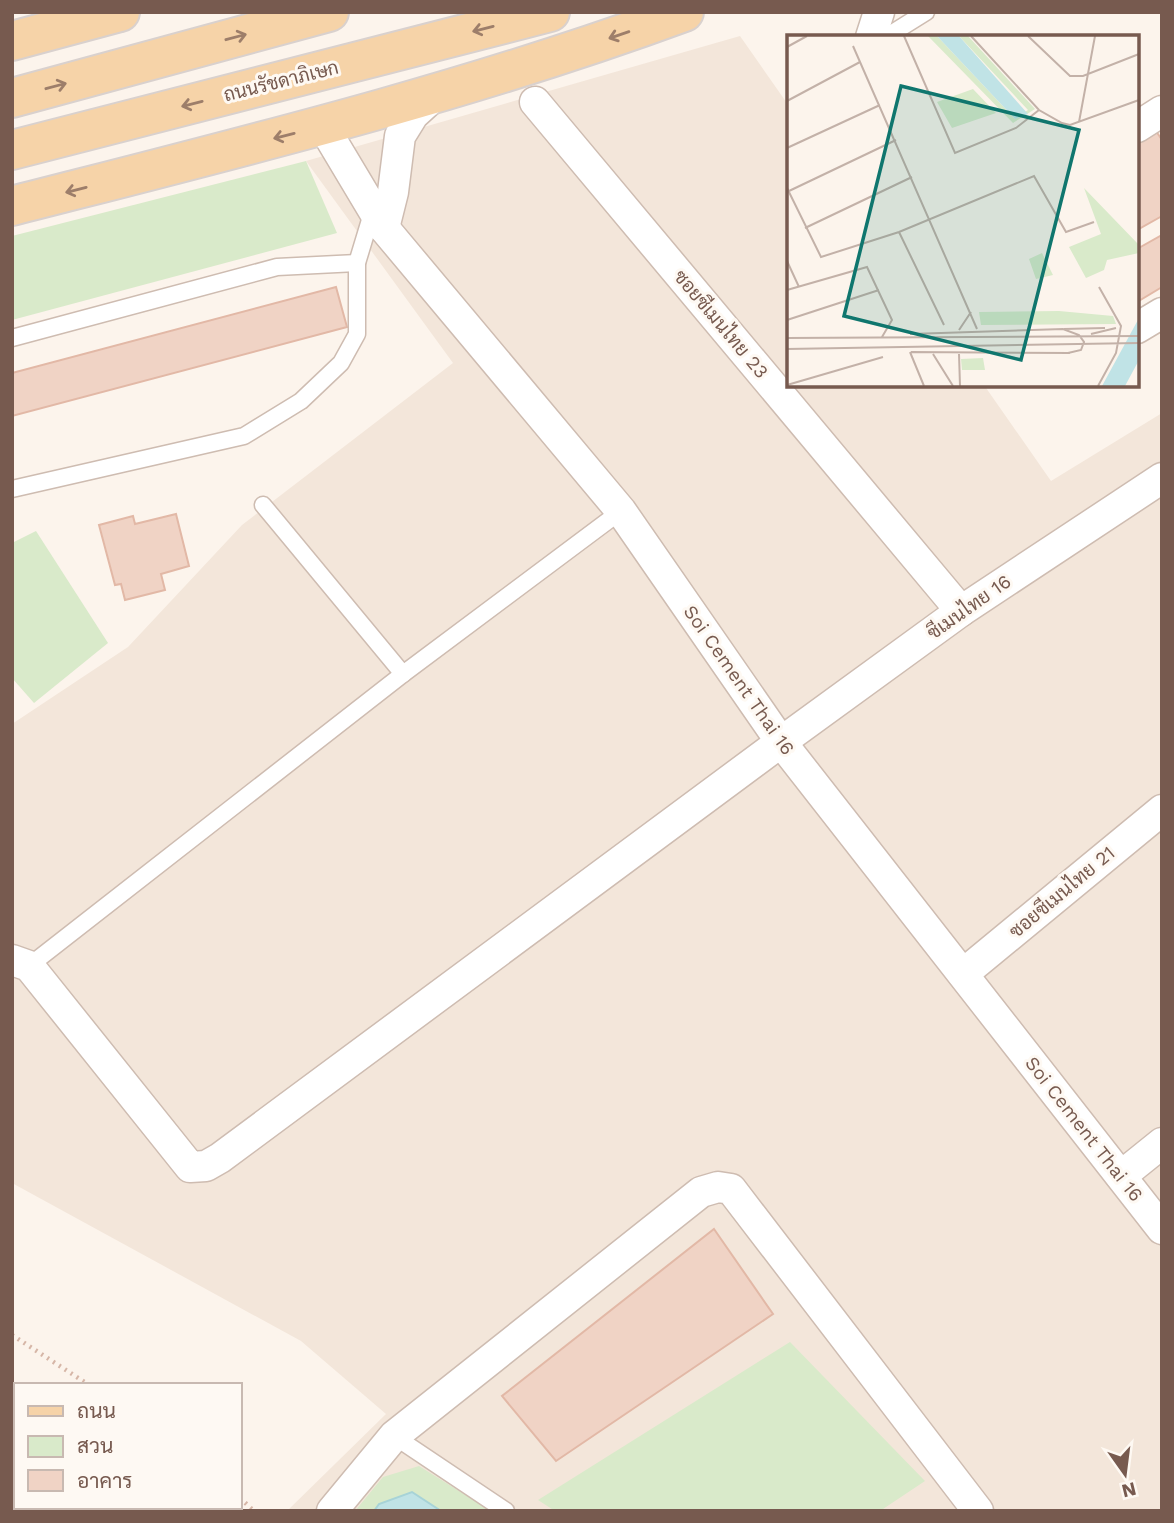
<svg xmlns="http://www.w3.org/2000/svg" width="1174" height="1523" font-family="'Work Sans',Sarabun,sans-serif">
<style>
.residential{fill:#f3e6da}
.green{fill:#d9eaca}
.water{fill:#c0e3e6;stroke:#a7d3d7;stroke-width:2}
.building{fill:#f0d3c5;stroke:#e2b8a6;stroke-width:2}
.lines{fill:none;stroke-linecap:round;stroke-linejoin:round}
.service-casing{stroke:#cebcb1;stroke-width:19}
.minor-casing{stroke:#cebcb1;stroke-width:33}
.primary-casing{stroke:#d9d1ce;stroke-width:42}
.path{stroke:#d6b6a7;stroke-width:4.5;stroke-dasharray:2 5;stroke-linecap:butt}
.service{stroke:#fff;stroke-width:16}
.minor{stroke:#fff;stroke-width:30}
.primary{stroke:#f6d3a8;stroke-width:38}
.oneway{stroke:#9d7e6a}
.labels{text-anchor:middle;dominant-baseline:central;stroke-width:6;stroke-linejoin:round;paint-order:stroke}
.street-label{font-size:19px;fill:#775a4f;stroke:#fef9f3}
.inset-road{fill:none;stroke:#c3b1a8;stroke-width:2}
.view{fill:#0f766e;fill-opacity:0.15;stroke:#0f766e;stroke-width:3.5}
.inset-edge{fill:none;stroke:#775a4f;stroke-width:3.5}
</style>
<rect width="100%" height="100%" fill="#fcf4ec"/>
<g class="residential">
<path d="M740,36L789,106V385H984L1051,481L1162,413V1511H287L386,1414L301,1341L12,1183V724L128,647L242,525L453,363L306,161Z"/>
<path d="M12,1391L16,1394V1507H177L182,1511H12Z"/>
</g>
<g class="green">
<path d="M306,161L337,233L12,320V236Z"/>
<path d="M36,531L108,643L34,703L12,678V543Z"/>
<path d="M790,1342L925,1481L880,1511H555L538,1500Z"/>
<path d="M419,1466L491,1511H441L412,1493L380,1504L374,1511H355L383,1477Z"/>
</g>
<path class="water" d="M412,1492L441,1511H374L379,1504Z"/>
<g class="building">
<path d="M1156,131L1162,140V216L1137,230V143Z"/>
<path d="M1162,235V287L1137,302V249Z"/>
<path d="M336,287L347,327L12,416V373Z"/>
<path d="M176,514L189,566L161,574L165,590L125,600L121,584L115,585L99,525L133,516L135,524Z"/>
<path d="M714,1229L773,1314L556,1461L502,1396Z"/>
</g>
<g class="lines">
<g class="service-casing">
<g id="service">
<path d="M886,37L926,12"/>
<path d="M12,338L277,267L357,263"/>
<path d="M12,489L244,436L301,401L341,363L357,334V263L373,210"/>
<path d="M263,505L403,674"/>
<path d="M29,966L403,674L621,511"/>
<path d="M394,1436L506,1511"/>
</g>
</g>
<g class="minor-casing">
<g id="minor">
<path d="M871,37L879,12"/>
<path d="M535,102L961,611"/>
<path d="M323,126L384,228L621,511L781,742L1162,1229"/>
<path d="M1137,127L1162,111"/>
<path d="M384,228L393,192L400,136L413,115L435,95"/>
<path d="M1137,328L1162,313"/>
<path d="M12,960L29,966L190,1167L206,1166L220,1158L781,742L961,611L1162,478"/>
<path d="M963,974L1162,810"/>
<path d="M1121,1176L1162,1143"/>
<path d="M332,1511L394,1436L701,1192L718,1187L731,1189L978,1511"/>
</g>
</g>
<g class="primary-casing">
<g id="primary">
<path d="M12,41L120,12"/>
<path d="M12,98L329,12"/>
<path d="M12,150L550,12"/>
<path d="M12,206C238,148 464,93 684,12"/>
</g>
</g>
<g class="path">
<path d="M12,1335L89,1385"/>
<path d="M240,1498L254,1511"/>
</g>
<use href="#service" class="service"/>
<use href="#minor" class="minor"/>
<use href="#primary" class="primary"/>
</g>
<defs><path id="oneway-shaft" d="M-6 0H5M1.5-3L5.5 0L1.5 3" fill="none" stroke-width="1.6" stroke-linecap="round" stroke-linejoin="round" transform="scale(1.75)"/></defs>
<g class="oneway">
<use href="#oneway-shaft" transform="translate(483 29) rotate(166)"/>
<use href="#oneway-shaft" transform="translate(619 35) rotate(161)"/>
<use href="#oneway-shaft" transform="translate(236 37) rotate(-15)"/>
<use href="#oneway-shaft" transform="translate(56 86) rotate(-15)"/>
<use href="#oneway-shaft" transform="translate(192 104) rotate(166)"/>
<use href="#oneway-shaft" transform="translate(284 136) rotate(166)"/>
<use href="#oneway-shaft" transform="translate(76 190) rotate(166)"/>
</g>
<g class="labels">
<g class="street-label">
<text transform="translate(281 81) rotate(-14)">ถนนรัชดาภิเษก</text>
<text transform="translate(721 324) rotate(50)">ซอยซีเมนไทย 23</text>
<text transform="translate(969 607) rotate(-35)">ซีเมนไทย 16</text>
<text transform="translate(739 680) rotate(55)">Soi Cement Thai 16</text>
<text transform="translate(1062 892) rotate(-40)">ซอยซีเมนไทย 21</text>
<text transform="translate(1084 1129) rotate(52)">Soi Cement Thai 16</text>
</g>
</g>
<g transform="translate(787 35)">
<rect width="352" height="352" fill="#fcf4ec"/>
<path d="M141,1H150L228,84L241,75L172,1H181L248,74L226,88ZM186,54L209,78L165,93L150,67ZM297,153L352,210V218L320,225L317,235L299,243L282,212L314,199ZM255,218L266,240L249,244L242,224ZM272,276L326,281L329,289L194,290L192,277ZM196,323L198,335H175L174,324Z" fill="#d9eaca"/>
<path d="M150,1H172L241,79L228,84ZM352,283V325L338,351H315Z" fill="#c0e3e6"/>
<path class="inset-road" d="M117,1L168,118L229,93L252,75M184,1L252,75L275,88L283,90L352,65M241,1L283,41H296L352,19M66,11L190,294M0,12L20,1M0,66L73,27M292,87L308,1M0,113L93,70M0,153L34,222L112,197L247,141L279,197L307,187M2,156L109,105M18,193L125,142M112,197L157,290M0,226L12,252M0,255L80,232L105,285L95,302M0,285L92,255M277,294L318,293M172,295L184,277M123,299L276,294L292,300L297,307L294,315L281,318M304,299L329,293M0,303L352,301M0,314L352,308M123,317L137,351M124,317L283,318M146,319L166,351M172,319L173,351M0,350L96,322M311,351L329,318L334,291L312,252"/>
<path class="view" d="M114,51L292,95L234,325L57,281Z"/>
<rect width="352" height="352" class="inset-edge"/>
</g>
<rect width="1174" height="1523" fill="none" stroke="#775a4f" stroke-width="28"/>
<rect x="14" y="1383" width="228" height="126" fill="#fef9f3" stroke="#c8b9b1" stroke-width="2"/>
<rect x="28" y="1406" width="35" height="10" fill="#f6d3a8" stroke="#c8b9b1" stroke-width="2"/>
<text x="77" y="1418" font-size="21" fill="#775a4f">ถนน</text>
<rect x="28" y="1436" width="35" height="21" fill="#d9eaca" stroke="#c8b9b1" stroke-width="2"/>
<text x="77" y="1453" font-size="21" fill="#775a4f">สวน</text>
<rect x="28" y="1470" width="35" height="21" fill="#f0d3c5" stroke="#c8b9b1" stroke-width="2"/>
<text x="77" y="1488" font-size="21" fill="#775a4f">อาคาร</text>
<g transform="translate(1125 1474) rotate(166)" stroke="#fef9f3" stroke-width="5" paint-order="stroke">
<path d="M0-5L12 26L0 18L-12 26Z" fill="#775a4f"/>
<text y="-10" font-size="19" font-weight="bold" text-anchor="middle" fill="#775a4f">N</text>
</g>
</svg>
